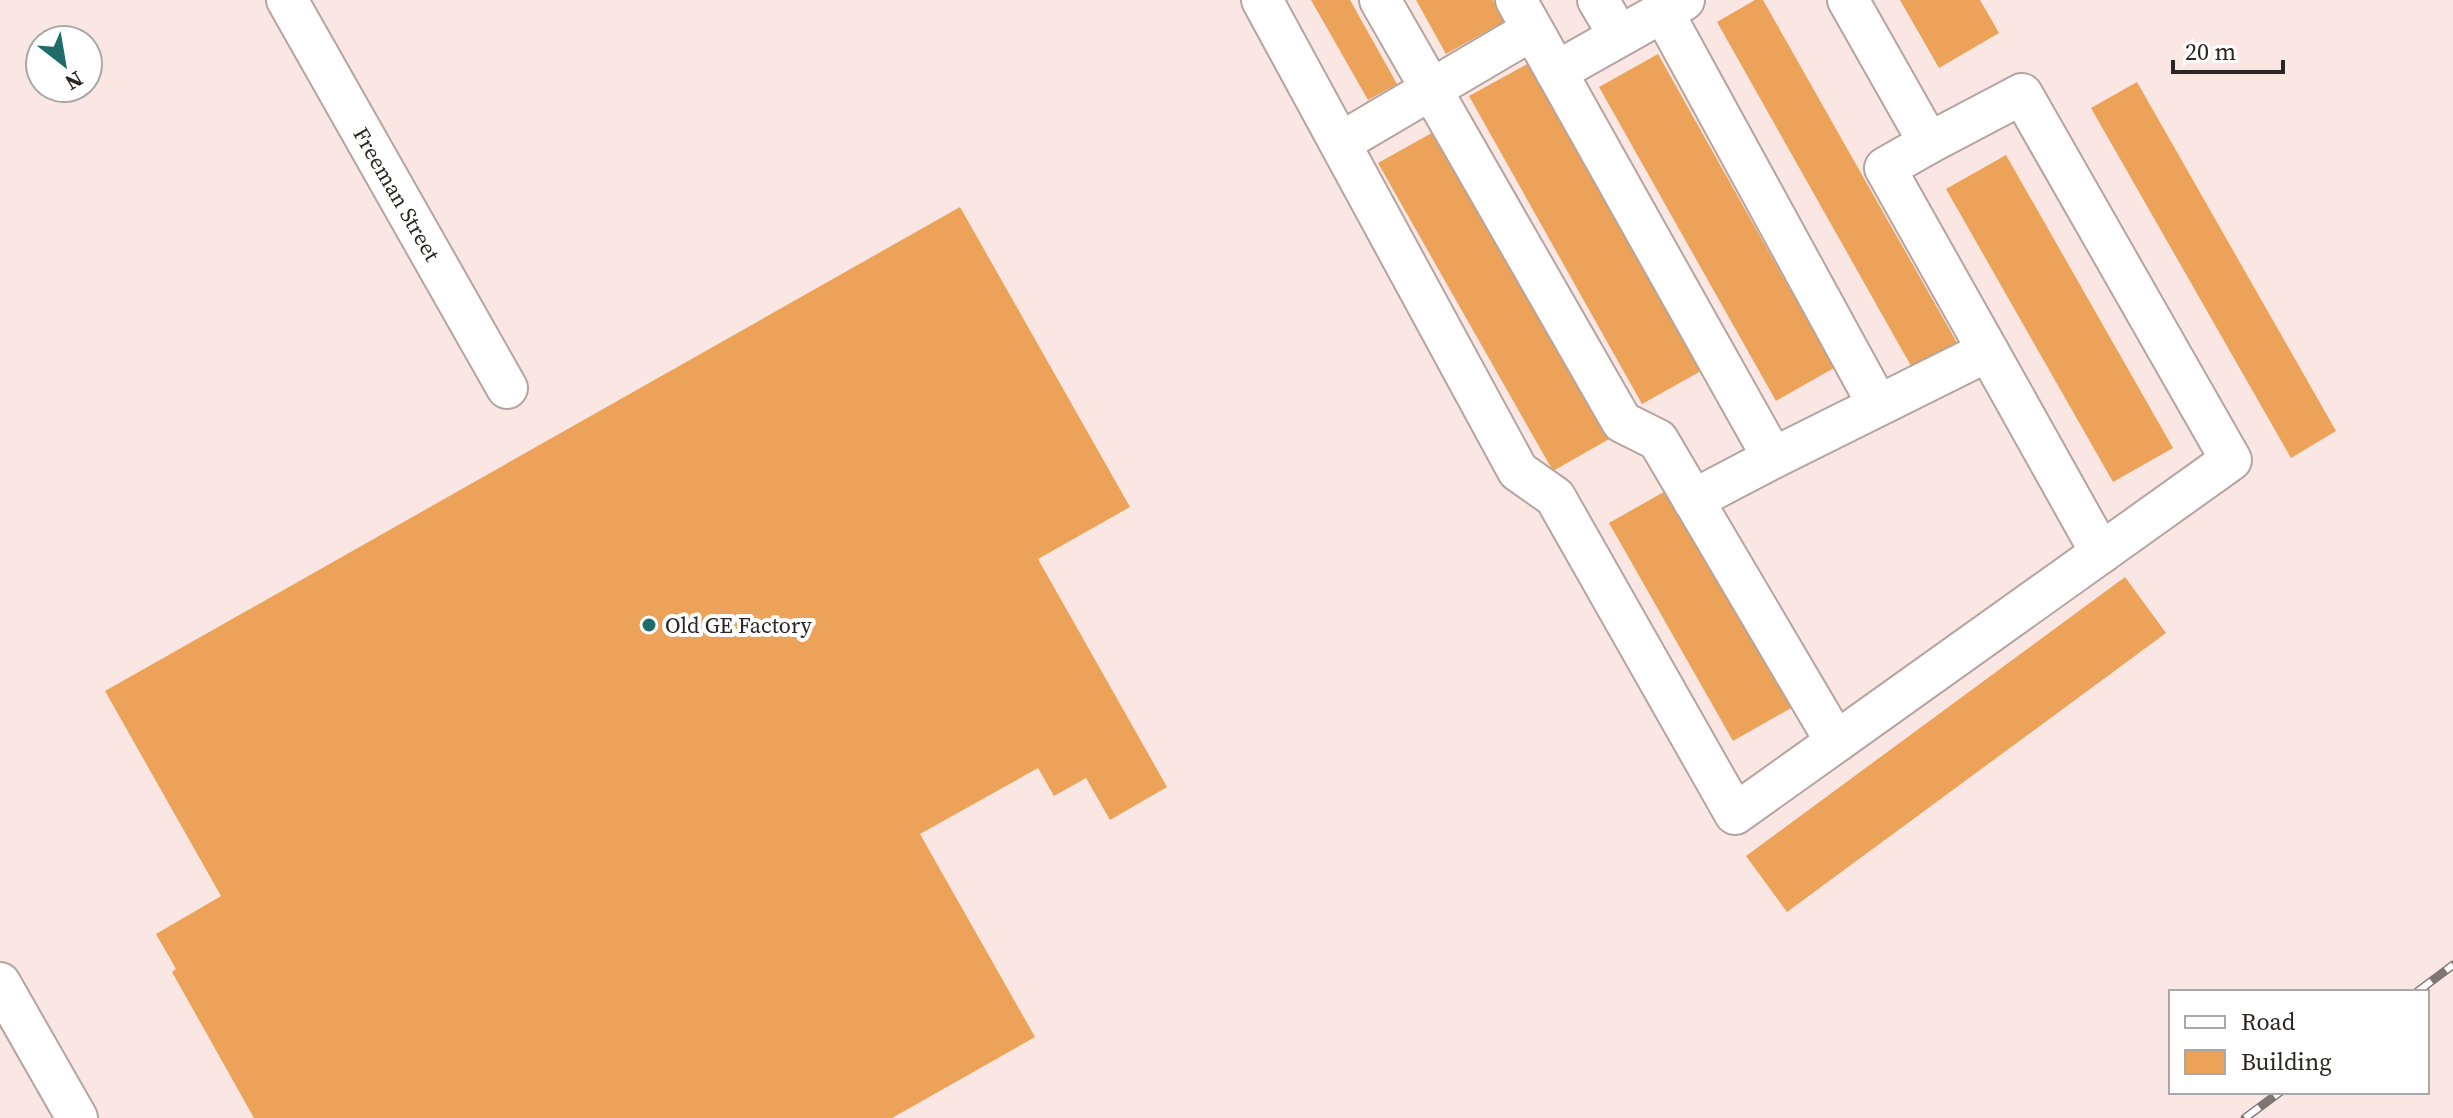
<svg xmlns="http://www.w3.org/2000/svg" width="2453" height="1118" font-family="'Source Serif 4',serif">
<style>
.building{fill:#eca259}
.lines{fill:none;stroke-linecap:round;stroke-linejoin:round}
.minor-casing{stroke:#b5a4a0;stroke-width:44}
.minor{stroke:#fff;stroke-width:40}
.rail-casing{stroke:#817573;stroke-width:9}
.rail{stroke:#fff;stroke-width:6;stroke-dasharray:18;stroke-linecap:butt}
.poi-dot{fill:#1f6c6b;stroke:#fff;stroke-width:3}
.labels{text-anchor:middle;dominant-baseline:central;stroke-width:8;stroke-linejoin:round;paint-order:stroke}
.street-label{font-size:22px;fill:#2b2523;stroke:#fff}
.poi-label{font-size:22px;fill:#2b2523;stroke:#fff;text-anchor:start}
</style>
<rect width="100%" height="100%" fill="#fae7e3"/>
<g class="building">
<path d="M1311,0H1350L1397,84L1368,100Z"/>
<path d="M1416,0H1493L1505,21L1446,54Z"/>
<path d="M1755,0H1763L1960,348L1915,373L1717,22Z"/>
<path d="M1900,0H1980L1999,33L1939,68Z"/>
<path d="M1658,54L1834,368L1776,401L1599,87Z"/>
<path d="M1529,63L1701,371L1642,404L1469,96Z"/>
<path d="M2137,82L2336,431L2291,458L2091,108Z"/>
<path d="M1437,130L1611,438L1553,471L1378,163Z"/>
<path d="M2006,155L2173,448L2113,482L1946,189Z"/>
<path d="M960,207L1130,507L1038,559L1167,787L1110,820L1086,778L1054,796L1038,768L920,834L1035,1037L892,1118H254L172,972L176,969L156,934L221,896L105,691Z"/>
<path d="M1669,489L1793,707L1733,741L1609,523Z"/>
<path d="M2125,577L2166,633L1787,912L1746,856Z"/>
</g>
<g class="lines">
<g class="minor-casing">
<g id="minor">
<path d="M287,0L507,388"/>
<path d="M1262,0L1518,471L1555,497L1735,814L1836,742"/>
<path d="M1380,0L1622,422L1658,440L1836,742L2231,460L2022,94L1929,143L1848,0"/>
<path d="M1516,0L1773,458L1988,351L2101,553"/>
<path d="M1598,0L1619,36"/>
<path d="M1663,12L1878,405"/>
<path d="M1556,72L1684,0"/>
<path d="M1340,143L1532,30"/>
<path d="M1929,143L1885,168L1988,351"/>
<path d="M1693,500L1773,458"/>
<path d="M0,983L77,1118"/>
</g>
</g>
<use href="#minor" class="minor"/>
<g class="rail-casing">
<g id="rail">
<path d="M2417,992L2453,965"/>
<path d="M2245,1118L2280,1092"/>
</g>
</g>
<use href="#rail" class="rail"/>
</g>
<circle class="poi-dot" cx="649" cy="625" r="8"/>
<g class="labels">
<g class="street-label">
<text transform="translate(397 194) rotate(60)">Freeman Street</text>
</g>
<g class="poi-label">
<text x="665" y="625">Old GE Factory</text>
</g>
</g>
<rect x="2169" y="990" width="260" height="104" fill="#ffffff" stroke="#aaa8a7" stroke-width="2"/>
<rect x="2185" y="1016" width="40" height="12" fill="#ffffff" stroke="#aaa8a7" stroke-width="2"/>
<text x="2241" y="1030" font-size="24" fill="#2b2523">Road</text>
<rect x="2185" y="1050" width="40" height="24" fill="#eca259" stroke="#aaa8a7" stroke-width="2"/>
<text x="2241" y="1070" font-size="24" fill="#2b2523">Building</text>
<g transform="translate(64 64) rotate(149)"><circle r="38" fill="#ffffff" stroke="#aaa8a7" stroke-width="2"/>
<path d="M0-6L14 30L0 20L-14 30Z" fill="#1f6c6b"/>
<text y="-12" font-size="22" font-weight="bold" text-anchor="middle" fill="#2b2523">N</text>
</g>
<path d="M2173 60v12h110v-12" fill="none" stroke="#2b2523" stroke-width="4"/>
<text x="2185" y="60" font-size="24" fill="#2b2523" stroke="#ffffff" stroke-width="6" paint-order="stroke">20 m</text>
</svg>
